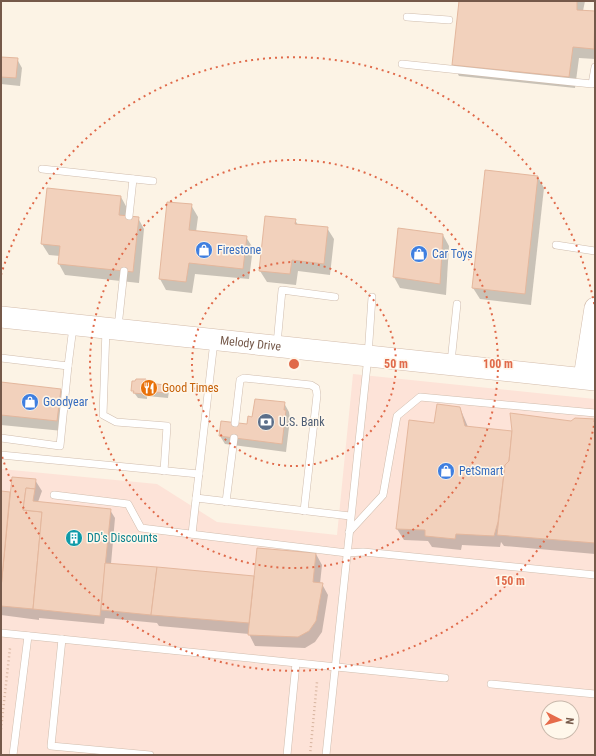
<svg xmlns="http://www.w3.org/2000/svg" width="596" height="756" font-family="'Roboto Condensed',sans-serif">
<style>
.commercial{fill:#fde3d8;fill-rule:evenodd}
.shadow{fill:#0003}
.building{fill:#f2d1bc;stroke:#e4b79d}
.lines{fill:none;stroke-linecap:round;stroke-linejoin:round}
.lane-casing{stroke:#d0bdae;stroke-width:8}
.secondary-casing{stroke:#d3bcab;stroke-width:22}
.path{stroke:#d7b49f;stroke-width:2.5;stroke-dasharray:1 3;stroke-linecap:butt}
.lane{stroke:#fff;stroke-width:7}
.secondary{stroke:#fff;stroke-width:21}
.ring{fill:none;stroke:#e06a4a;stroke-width:2;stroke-dasharray:2 4}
.labels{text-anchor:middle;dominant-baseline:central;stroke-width:3;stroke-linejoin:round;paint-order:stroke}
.shop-label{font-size:12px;fill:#366cbe;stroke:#fff7eb;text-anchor:start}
.street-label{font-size:12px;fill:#75594a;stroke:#fff7eb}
.food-label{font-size:12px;fill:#c56008;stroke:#fff7eb;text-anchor:start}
.service-label{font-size:12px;fill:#4e5e75;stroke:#fff7eb;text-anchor:start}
.culture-label{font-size:12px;fill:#0d838f;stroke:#fff7eb;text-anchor:start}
.centre{fill:#e06a4a;stroke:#fff7eb;stroke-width:2}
.ring-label{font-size:12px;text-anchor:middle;font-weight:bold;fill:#e06a4a;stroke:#fff7eb;stroke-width:3;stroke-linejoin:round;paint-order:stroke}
</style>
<rect width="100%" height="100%" fill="#fcf3e5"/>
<path class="commercial" d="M353,374L595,399V755H1V469L157,484L217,522L337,535ZM548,708H572V732H548Z"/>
<g class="shadow">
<path d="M460,1H585L583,11L595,12V59L579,58L575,88L459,76L453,65Z"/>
<path d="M1,58L17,59L22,68L20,86L1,84Z"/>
<path d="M538,177L544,188L531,305L480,299L473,288Z"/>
<path d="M121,197L127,208L126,216L138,218L144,229L139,283L65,275L59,264L60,256L49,255L42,244Z"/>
<path d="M191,205L198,217L196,232L246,237L253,248L249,279L195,274L192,293L166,290L160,279Z"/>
<path d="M295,220L298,225L327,228L334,239L330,275L298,271L296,285L267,282L260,271Z"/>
<path d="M443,235L449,246L446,295L400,288L394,277Z"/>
<path d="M145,380L147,384L166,386L169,391L168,398L147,396V399L138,398L132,390Z"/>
<path d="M1,383L61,390L67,401L63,431L1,425Z"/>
<path d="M284,403L289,412L290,419L286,452L225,444L220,436L248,425L253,418Z"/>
<path d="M460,408L468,427L514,432L572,422L595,420V554L504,546L501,542L500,547L462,545L461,550L432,547L428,541L404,540L397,529L435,424Z"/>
<path d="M35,480L42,491L38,502L110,510L115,518L111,564L255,577L316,554L322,565L320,584H322L328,595L322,632L315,642L305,648L255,646L249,634L159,626L157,623L105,618L104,624L39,618V620L1,615V492L11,493Z"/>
</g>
<g class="building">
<path d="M459,1H577V10L595,11L594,49L573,47L569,77L452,65Z"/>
<path d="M1,57L18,58L16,78L1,77Z"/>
<path d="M485,170L538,176L525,294L472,288Z"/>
<path d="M47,188L121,196L119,215L139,217L133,272L58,264L60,246L41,244Z"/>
<path d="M167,202L192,204L189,230L247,236L243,269L189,263L186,282L159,279Z"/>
<path d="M265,216L296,219L295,224L328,227L324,264L292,260L290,274L259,271Z"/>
<path d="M398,228L443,234L440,284L393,277Z"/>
<path d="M136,379H146V383L166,385V393L145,391L144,394L133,393L134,391H131L132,381H135Z"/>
<path d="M1,382L61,389L57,421L1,415Z"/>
<path d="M255,399L285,402L284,410H286L282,444L219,436L221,421L247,424L248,416L252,417Z"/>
<path d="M437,404L460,407L465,426L512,431L509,461L505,465L498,522L494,536L456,534L455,539L425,536V530L396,529L409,420L434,423Z"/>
<path d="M510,413L571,421L575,418L595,419V543L497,535L505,465L509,461L512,431Z"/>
<path d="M12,477L36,479L35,489L26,488L23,510L42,512L33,609L1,606V588Z"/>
<path d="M26,488L35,489L33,501L111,509L100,616L33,609L42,512L23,510Z"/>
<path d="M1,491L10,492L1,588Z"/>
<path d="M257,548L316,553L313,582L323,583L316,621L309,631L298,637L248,635Z"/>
<path d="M105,563L157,567L151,615L101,610Z"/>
<path d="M157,567L254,576L249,623L151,615Z"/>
</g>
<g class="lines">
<g class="lane-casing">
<g id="lane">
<path d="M407,17L449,20"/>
<path d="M402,64L592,84L595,67"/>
<path d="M42,169L153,181"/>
<path d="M129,216L133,179"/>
<path d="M556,245L595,251"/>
<path d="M118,327L124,271"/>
<path d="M106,329L103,415L116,422L167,426L164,471"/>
<path d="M277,344L282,290L335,297"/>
<path d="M1,358L68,366L73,327"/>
<path d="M451,362L457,304"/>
<path d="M235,423L240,380L244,378L311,385L316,388L317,395L304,511"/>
<path d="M1,438L60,446L68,366"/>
<path d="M1,455L199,474"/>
<path d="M54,495L128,504L141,528L347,553L363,552L384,554L595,575"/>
<path d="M196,498L350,516"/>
<path d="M226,502L234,438"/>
<path d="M349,532L383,495L397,416L420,397L595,413"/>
<path d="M192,534L214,341"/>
<path d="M1,633L445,678"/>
<path d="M62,639L51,746L150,755"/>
<path d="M491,684L595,694"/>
<path d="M13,755L28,636"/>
<path d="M287,755L296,663"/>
<path d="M326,755L368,356L372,297"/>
</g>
</g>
<g class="secondary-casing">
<g id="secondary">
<path id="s1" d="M1,317L595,380"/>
<path d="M584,378L595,308"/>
</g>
</g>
<g class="path">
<path d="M1,729L10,648"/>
<path d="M310,755L317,682"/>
</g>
<use href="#lane" class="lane"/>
<use href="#secondary" class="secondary"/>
</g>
<g class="ring">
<circle cx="294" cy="364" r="102"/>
<circle cx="294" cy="364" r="204"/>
<path d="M595 420A306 306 0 0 1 1 453M1 275A306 306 0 0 1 595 308"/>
</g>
<defs>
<g id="shop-disc" transform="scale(0.9)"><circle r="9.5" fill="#3f7fe0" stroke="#fff7eb"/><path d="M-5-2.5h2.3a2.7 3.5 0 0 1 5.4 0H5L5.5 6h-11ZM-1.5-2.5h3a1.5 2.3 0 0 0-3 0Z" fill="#fff"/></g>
<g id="restaurant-disc" transform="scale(0.9)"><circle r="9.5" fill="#e8710a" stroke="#fff7eb"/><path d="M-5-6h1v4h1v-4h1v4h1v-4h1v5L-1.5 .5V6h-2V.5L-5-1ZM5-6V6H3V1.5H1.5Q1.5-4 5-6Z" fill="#fff"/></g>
<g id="bank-disc" transform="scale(0.9)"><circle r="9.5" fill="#5c6f8a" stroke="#fff7eb"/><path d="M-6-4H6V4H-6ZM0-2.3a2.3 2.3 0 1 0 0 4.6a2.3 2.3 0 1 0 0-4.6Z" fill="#fff"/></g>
<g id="building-disc" transform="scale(0.9)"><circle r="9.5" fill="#0f9aa8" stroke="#fff7eb"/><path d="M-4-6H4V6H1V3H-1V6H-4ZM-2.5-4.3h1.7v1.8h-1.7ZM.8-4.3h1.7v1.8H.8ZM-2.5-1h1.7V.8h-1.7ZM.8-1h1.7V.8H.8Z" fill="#fff"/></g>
</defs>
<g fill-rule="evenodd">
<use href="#shop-disc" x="204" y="250"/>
<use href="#shop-disc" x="419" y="254"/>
<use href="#restaurant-disc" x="149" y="388"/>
<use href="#shop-disc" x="30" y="402"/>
<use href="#bank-disc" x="266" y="422"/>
<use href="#shop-disc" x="446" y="471"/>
<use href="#building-disc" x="74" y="538"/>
</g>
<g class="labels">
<g class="shop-label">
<text x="217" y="250">Firestone</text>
<text x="432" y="254">Car Toys</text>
<text x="43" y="402">Goodyear</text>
<text x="459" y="471">PetSmart</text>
</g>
<g class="street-label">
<text stroke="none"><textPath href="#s1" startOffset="251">Melody Drive</textPath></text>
</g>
<g class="food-label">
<text x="162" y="388">Good Times</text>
</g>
<g class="service-label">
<text x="279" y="422">U.S. Bank</text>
</g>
<g class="culture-label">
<text x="87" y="538">DD's Discounts</text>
</g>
</g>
<circle cx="294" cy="364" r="6" class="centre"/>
<g class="ring-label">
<text x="396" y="368">50 m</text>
<text x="498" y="368">100 m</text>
<text x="510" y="585">150 m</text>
</g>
<rect width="596" height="756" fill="none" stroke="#75594a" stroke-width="4"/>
<g transform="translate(560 720) rotate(96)"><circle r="19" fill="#fff7eb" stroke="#c8b8ab"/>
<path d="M0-3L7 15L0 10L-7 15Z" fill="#e66b4a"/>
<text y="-6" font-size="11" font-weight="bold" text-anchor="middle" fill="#75594a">N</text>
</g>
</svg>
